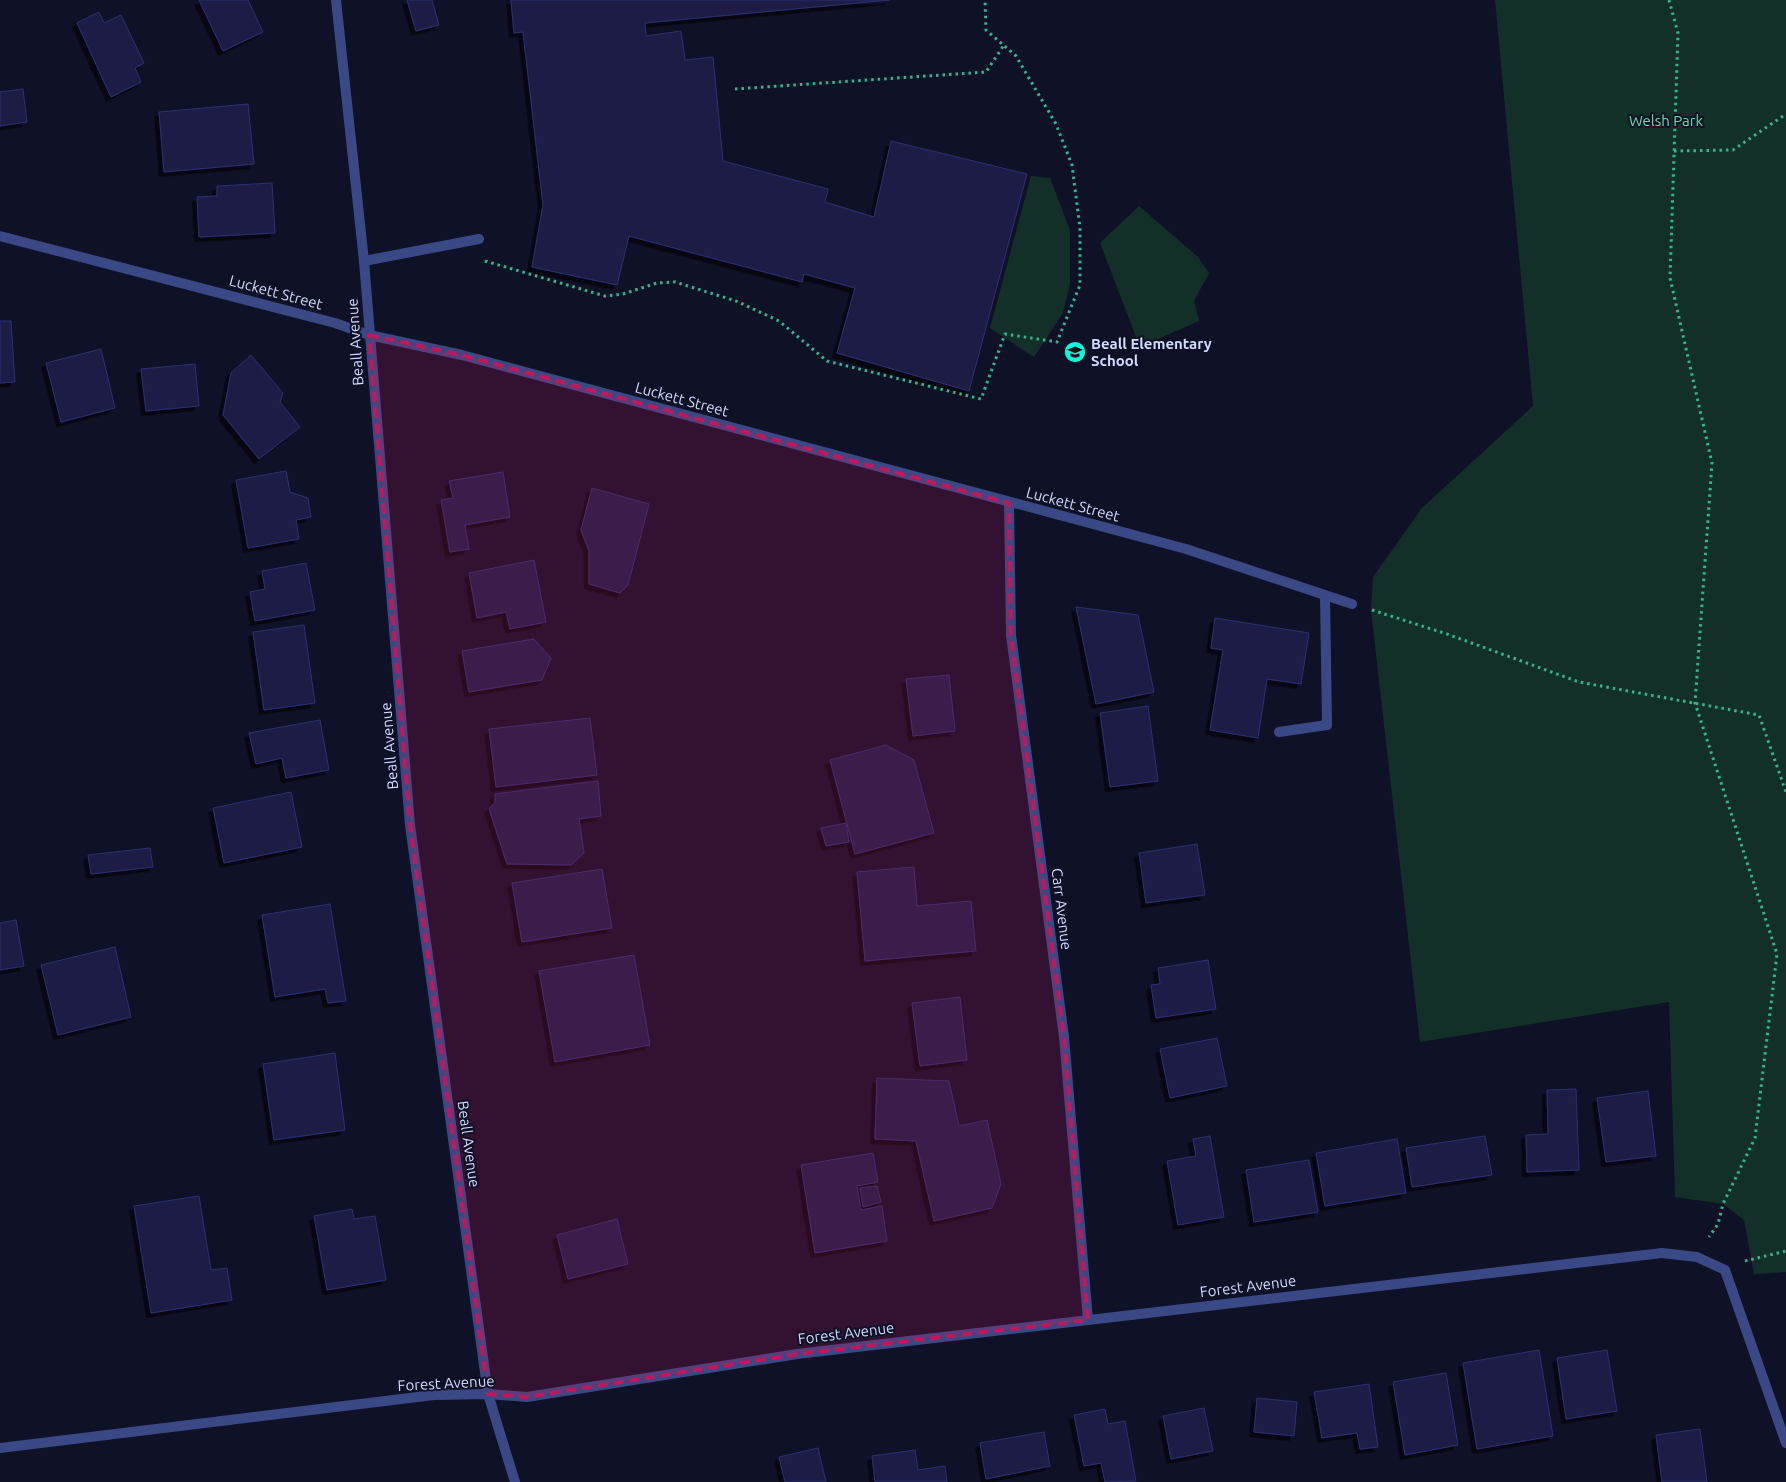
<svg xmlns="http://www.w3.org/2000/svg" width="1786" height="1482" font-family="Ubuntu,sans-serif">
<style>
.green{fill:#123028}
.building{fill:#1b1d47;stroke:#2d3073;filter:url(#shadow)}
.lines{fill:none;stroke-linecap:round;stroke-linejoin:round}
.path{stroke:#2fb890;stroke-width:3;stroke-dasharray:2.5 4;stroke-linecap:butt}
.service{stroke:#3a4985;stroke-width:10}
.minor{stroke:#3a4985;stroke-width:10}
.tertiary{stroke:#3a4985;stroke-width:10}
.marked{fill:#c2185b;fill-opacity:0.2;stroke:#c2185b;stroke-width:4;stroke-dasharray:10 6;stroke-linejoin:round}
.labels{text-anchor:middle;dominant-baseline:central;stroke-width:4;stroke-linejoin:round;paint-order:stroke}
.park-label{font-size:15px;fill:#60e0a2;stroke:#0f1127}
.street-label{font-size:15px;fill:#d5daff;stroke:#0f1127}
.poi-label{font-size:15px;font-weight:bold;fill:#d5daff;stroke:#0f1127;text-anchor:start}
</style>
<defs>
<filter id="shadow"><feDropShadow dx="-4.5" dy="4.5" stdDeviation="0" flood-color="#0009"/></filter>
</defs>
<rect width="100%" height="100%" fill="#0f1127"/>
<g class="green">
<path d="M1495,0H1786V1272L1754,1274L1744,1220L1723,1204L1675,1197L1669,1002L1420,1042L1371,610L1373,577L1422,508L1533,406Z"/>
<path d="M1031,176L1050,178L1070,230V284L1063,313L1034,357L990,328Z"/>
<path d="M1139,206L1198,257L1209,273L1194,301L1199,321L1140,347L1100,243Z"/>
</g>
<g class="building">
<path d="M199,0H248L263,32L223,51Z"/>
<path d="M407,0H432L439,25L416,31Z"/>
<path d="M511,0H890L645,23L646,36L681,31L685,60L713,57L723,161L828,189L825,202L874,217L891,141L1027,174L969,391L837,353L855,288L804,274L802,282L629,236L617,285L532,267L543,205L523,32L514,33Z"/>
<path d="M99,12L104,23L121,15L144,63L135,68L141,82L111,97L77,23Z"/>
<path d="M23,89L27,122L0,126V92Z"/>
<path d="M248,104L254,164L164,172L159,112Z"/>
<path d="M272,183L275,233L199,237L197,197L217,196V186Z"/>
<path d="M0,321H11L15,382L0,383Z"/>
<path d="M101,349L115,408L61,422L46,363Z"/>
<path d="M251,355L283,393L280,402L300,427L259,459L223,415L231,373Z"/>
<path d="M195,364L199,406L146,411L141,369Z"/>
<path d="M286,471L290,492L308,498L311,517L296,520L299,539L248,548L236,480Z"/>
<path d="M503,472L510,517L465,525L469,549L450,552L441,500L453,498L449,481Z"/>
<path d="M592,488L649,504L628,585L620,593L589,584V551L581,530Z"/>
<path d="M534,560L546,622L510,629L506,612L477,618L469,573Z"/>
<path d="M306,563L315,610L255,621L250,592L265,589L262,571Z"/>
<path d="M1076,607L1138,615L1154,692L1096,704Z"/>
<path d="M1215,618L1309,633L1301,684L1267,679L1258,738L1210,730L1223,650L1211,648Z"/>
<path d="M304,625L315,703L264,710L253,632Z"/>
<path d="M534,639L551,658L542,680L469,692L462,651Z"/>
<path d="M949,675L955,731L913,736L906,679Z"/>
<path d="M1148,706L1158,781L1110,787L1100,713Z"/>
<path d="M590,718L597,775L496,787L489,729Z"/>
<path d="M320,720L329,770L286,778L282,758L256,764L249,733Z"/>
<path d="M886,745L914,760L934,833L855,854L830,760Z"/>
<path d="M598,781L601,816L579,819L584,853L571,865L507,864L489,809L495,802V794Z"/>
<path d="M291,792L302,847L224,863L213,808Z"/>
<path d="M846,823L849,842L826,846L821,828Z"/>
<path d="M1197,844L1205,895L1146,903L1139,853Z"/>
<path d="M150,848L153,867L91,874L88,855Z"/>
<path d="M914,867L917,906L971,901L976,951L865,961L857,872Z"/>
<path d="M602,869L612,928L522,942L512,883Z"/>
<path d="M330,904L346,1001L328,1003L325,989L275,997L262,915Z"/>
<path d="M16,920L24,966L0,970V923Z"/>
<path d="M115,947L131,1017L58,1035L41,965Z"/>
<path d="M634,955L650,1045L555,1062L539,971Z"/>
<path d="M1208,960L1216,1009L1156,1018L1151,985L1160,984L1158,968Z"/>
<path d="M960,997L967,1060L920,1066L912,1003Z"/>
<path d="M1217,1038L1227,1086L1170,1098L1160,1049Z"/>
<path d="M335,1053L345,1130L274,1140L263,1064Z"/>
<path d="M877,1078L949,1081L959,1126L987,1120L1001,1184L992,1208L934,1221L916,1141L875,1139Z"/>
<path d="M1576,1089L1579,1170L1527,1172L1526,1135L1548,1134L1547,1090Z"/>
<path d="M1648,1091L1656,1156L1606,1162L1597,1098Z"/>
<path d="M1210,1136L1224,1217L1178,1225L1167,1161L1196,1156L1193,1139Z"/>
<path d="M1485,1136L1492,1175L1412,1187L1406,1148Z"/>
<path d="M1397,1139L1406,1193L1325,1206L1316,1153Z"/>
<path d="M873,1153L878,1182L857,1186L861,1210L882,1206L887,1241L815,1253L801,1165Z"/>
<path d="M1309,1160L1318,1212L1254,1222L1246,1170Z"/>
<path d="M877,1186L881,1202L863,1207L860,1188Z"/>
<path d="M199,1196L211,1270L227,1268L232,1300L151,1313L134,1206Z"/>
<path d="M352,1209L354,1219L375,1216L386,1280L327,1290L314,1216Z"/>
<path d="M617,1219L628,1264L568,1279L557,1235Z"/>
<path d="M1539,1350L1553,1436L1477,1449L1463,1363Z"/>
<path d="M1607,1350L1617,1411L1566,1419L1557,1358Z"/>
<path d="M1446,1373L1458,1445L1405,1455L1393,1382Z"/>
<path d="M1369,1384L1378,1447L1360,1449L1357,1433L1322,1438L1314,1392Z"/>
<path d="M1257,1398L1297,1402L1294,1436L1254,1432Z"/>
<path d="M1204,1408L1213,1451L1171,1459L1163,1416Z"/>
<path d="M1105,1409L1108,1424L1125,1421L1136,1481L1105,1482L1101,1463L1084,1466L1074,1415Z"/>
<path d="M1700,1429L1707,1482H1662L1656,1435Z"/>
<path d="M1044,1432L1050,1466L986,1479L980,1443Z"/>
<path d="M818,1448L826,1482H785L779,1457Z"/>
<path d="M915,1450L918,1470L945,1466L947,1482H875L872,1456Z"/>
</g>
<g class="lines">
<g class="path">
<path d="M1669,0L1678,33L1670,278L1712,463L1695,703L1777,954L1755,1138L1723,1204L1718,1224L1709,1237"/>
<path d="M735,89L986,72L1004,45"/>
<path d="M1674,151L1733,150L1786,114"/>
<path d="M485,261L605,296L623,294L657,283L675,282L736,301L779,321L827,361L981,399L1005,334L1057,342L1080,285V228L1072,165L1056,124L1016,56L986,30L985,0"/>
<path d="M1372,610L1447,634L1579,682L1759,715L1786,792"/>
<path d="M1745,1261L1786,1251"/>
</g>
<g class="service">
<path d="M364,261L479,239"/>
<path d="M1279,732L1327,725L1325,595"/>
</g>
<g class="minor">
<path d="M0,236L335,323L369,335L462,355L1186,549L1352,604"/>
<path d="M1009,503L1011,635L1064,1037L1088,1320"/>
<path d="M0,1448L434,1395L488,1394L527,1397L797,1354L1662,1253L1697,1257L1725,1270L1786,1443"/>
</g>
<path class="tertiary" d="M336,0L364,261L410,825L488,1394L515,1482"/>
</g>
<path class="marked" d="M369,335L462,355L1009,503L1011,635L1064,1037L1088,1320L797,1354L527,1397L488,1394L410,825Z"/>
<defs>
<g id="school-disc" transform="scale(1.125)"><circle r="9.5" fill="#01ffdc" stroke="#0f1127"/><path d="M0-5L7-2L0 1L-7-2ZM-4 1L0 2.5L4 1V4Q0 6-4 4Z" fill="#111"/></g>
</defs>
<g fill-rule="evenodd">
<use href="#school-disc" x="1075" y="352"/>
</g>
<g class="labels">
<g class="park-label">
<text x="1666" y="120">Welsh Park</text>
</g>
<g class="street-label">
<text transform="translate(276 292) rotate(15)">Luckett Street</text>
<text transform="translate(355 342) rotate(-94)">Beall Avenue</text>
<text transform="translate(682 399) rotate(15)">Luckett Street</text>
<text transform="translate(1073 504) rotate(15)">Luckett Street</text>
<text transform="translate(389 746) rotate(-95)">Beall Avenue</text>
<text transform="translate(1062 909) rotate(83)">Carr Avenue</text>
<text transform="translate(469 1144) rotate(82)">Beall Avenue</text>
<text transform="translate(1248 1286) rotate(-7)">Forest Avenue</text>
<text transform="translate(846 1333) rotate(-7)">Forest Avenue</text>
<text transform="translate(446 1383) rotate(-3)">Forest Avenue</text>
</g>
<g class="poi-label">
<text x="1091" y="343">Beall Elementary<tspan x="1091" dy="17">School</tspan></text>
</g>
</g>
</svg>
